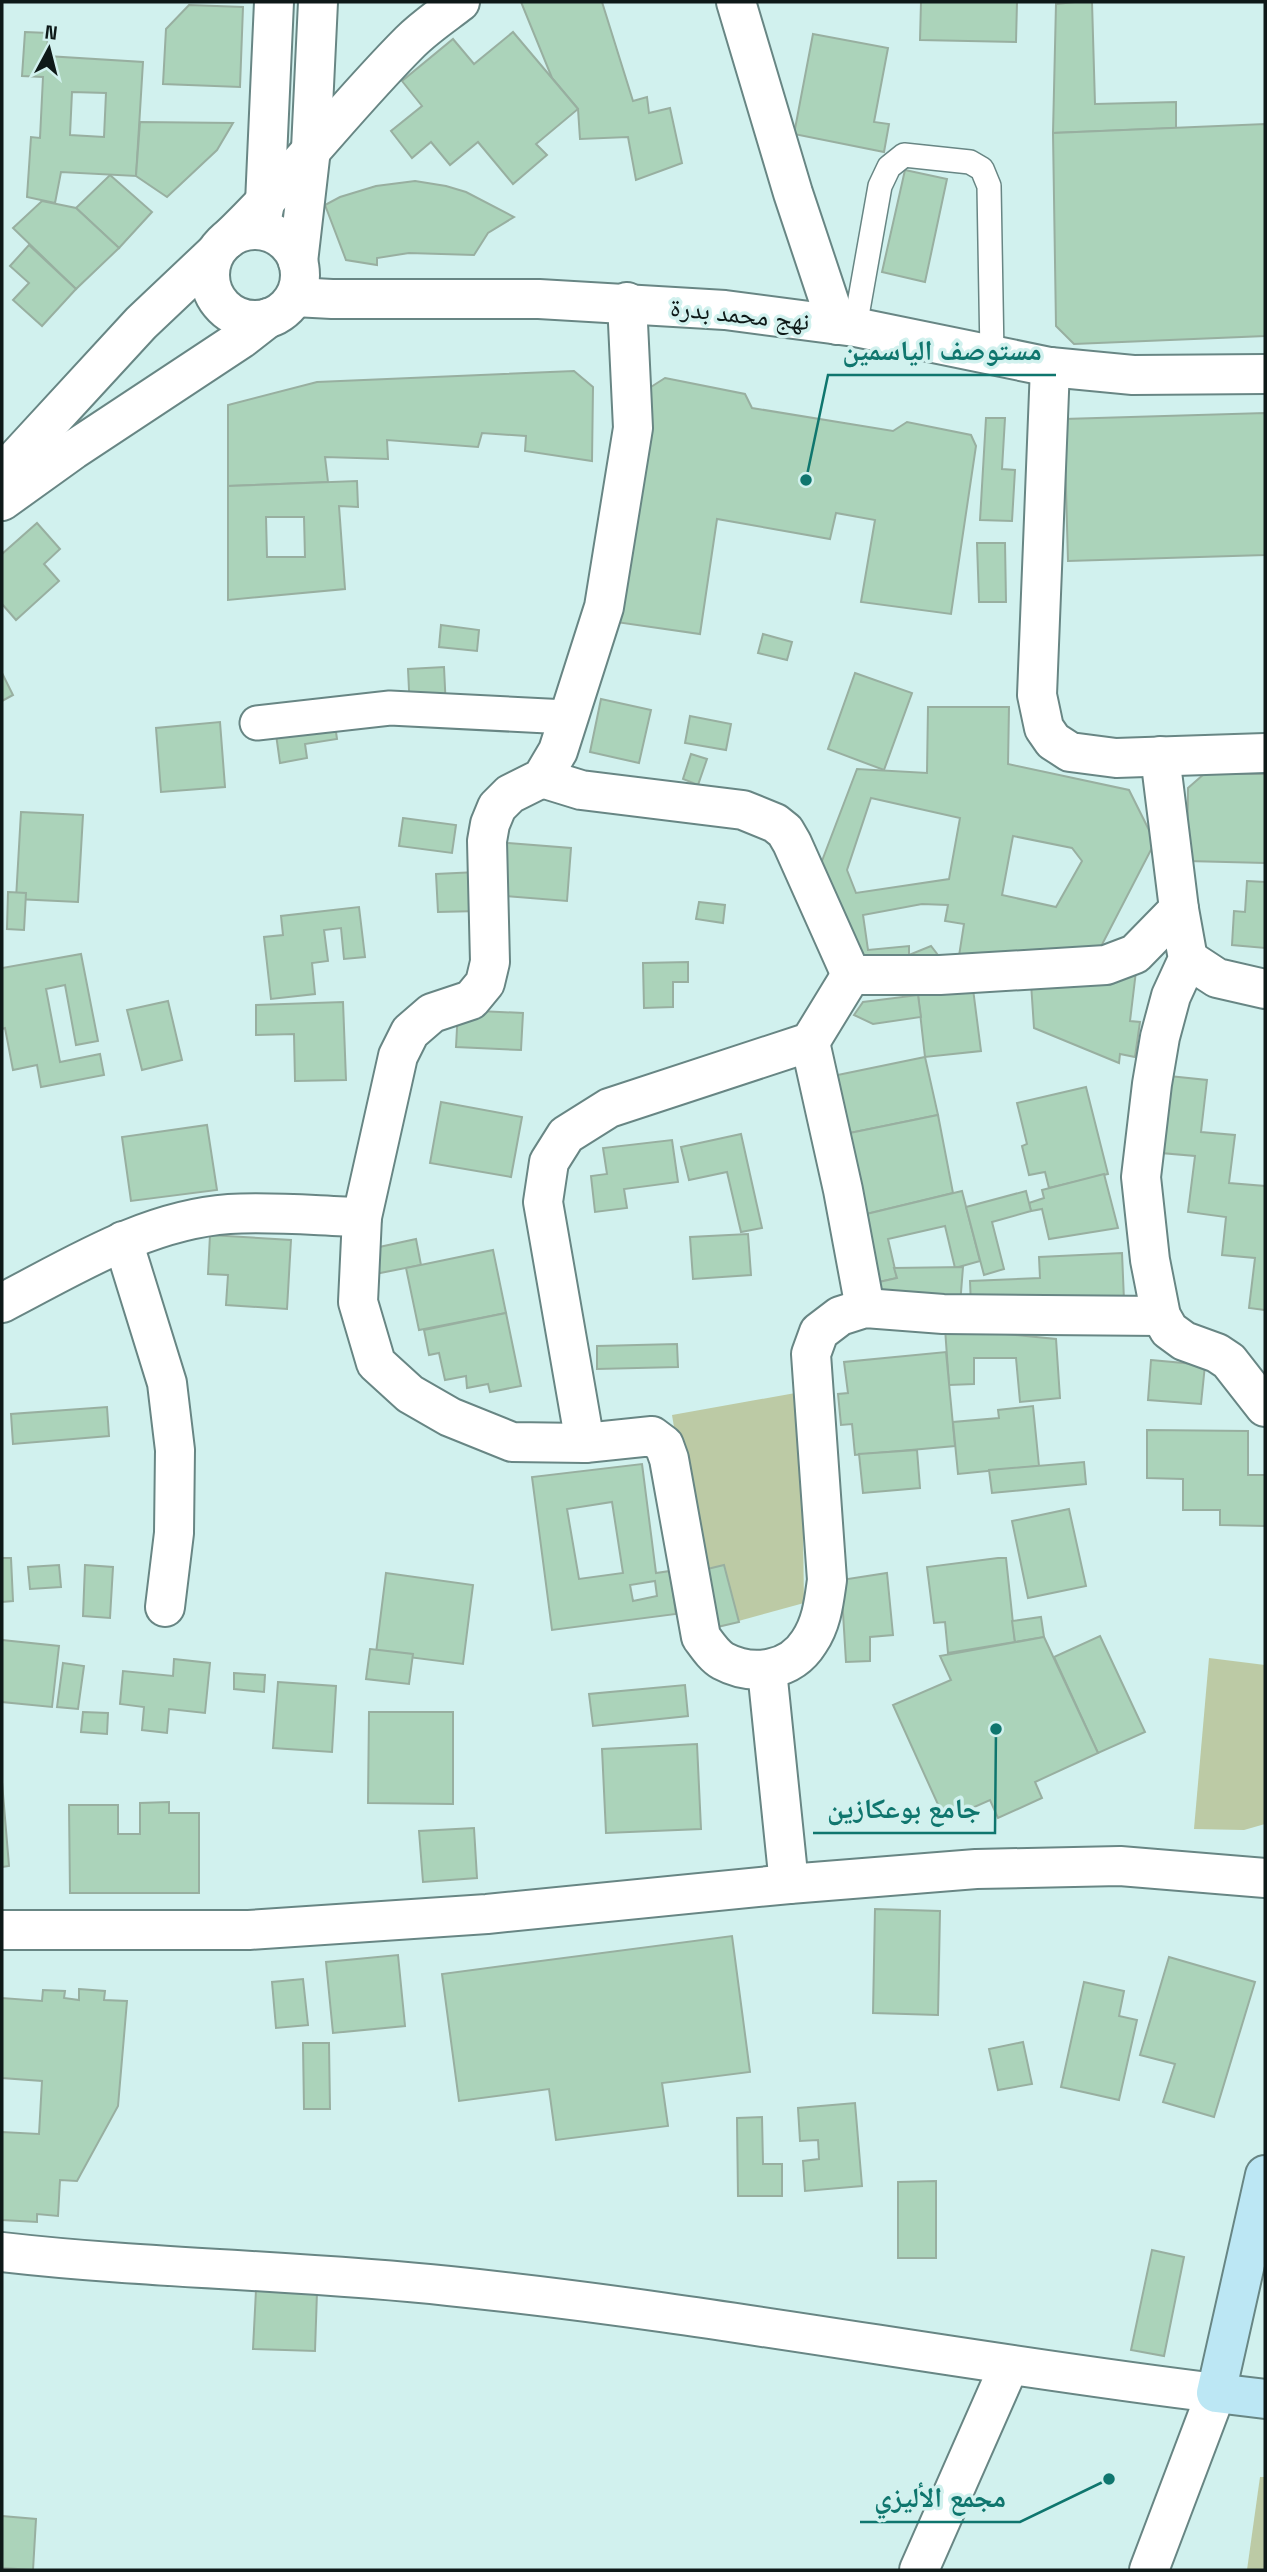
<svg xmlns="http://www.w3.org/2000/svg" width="1267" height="2572" font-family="'Space Grotesk','Noto Naskh Arabic',sans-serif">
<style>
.green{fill:#bccaa5}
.building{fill:#abd3ba;stroke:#98afa0;stroke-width:2;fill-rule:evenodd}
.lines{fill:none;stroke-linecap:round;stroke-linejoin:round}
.service-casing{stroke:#688684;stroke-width:26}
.pedestrian-casing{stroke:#688684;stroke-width:37}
.minor-casing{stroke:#688684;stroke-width:42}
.tertiary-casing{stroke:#688684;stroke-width:42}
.secondary-casing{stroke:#688684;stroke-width:42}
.service{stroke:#fff;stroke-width:23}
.pedestrian{stroke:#fff;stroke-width:33}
.minor{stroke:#fff;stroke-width:38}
.tertiary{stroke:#fff;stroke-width:38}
.secondary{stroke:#bce7f4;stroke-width:38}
.labels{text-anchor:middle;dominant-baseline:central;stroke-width:7;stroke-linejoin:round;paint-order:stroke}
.street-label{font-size:26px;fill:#0e1918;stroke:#d1f1ee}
.leader{fill:none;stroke:#0f766e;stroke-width:2.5}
.callout-dot{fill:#0f766e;stroke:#d1f1ee;stroke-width:2.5}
.callout-label{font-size:28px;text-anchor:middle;font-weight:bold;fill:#0f766e;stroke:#d1f1ee;stroke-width:7;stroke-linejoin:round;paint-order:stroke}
</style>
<rect width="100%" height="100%" fill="#d1f1ee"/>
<g class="green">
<path d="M801,1392L804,1603L713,1628L698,1571L672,1415Z"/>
<path d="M1209,1658L1265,1665V1824L1244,1830L1194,1829Z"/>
<path d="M1260,2477H1265V2570H1247Z"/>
</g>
<g class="building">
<path d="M521,2H602L633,101L647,97L649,113L670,108L682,163L636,180L628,137L580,139L578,109L552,78Z"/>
<path d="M921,2H1017L1016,42L920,40Z"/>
<path d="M1075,2H1092L1095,104L1176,102V128L1053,133L1056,4Z"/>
<path d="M189,5L243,7L240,87L163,84L166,29Z"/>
<path d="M25,32L48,33L47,56L143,62L136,176L61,172L55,203L27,197L31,137L40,138L43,77L22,76ZM72,92L106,93L104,137L70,135Z"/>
<path d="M513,32L578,109L536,144L547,155L513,184L478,142L450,165L431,142L412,158L391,131L422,106L402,81L453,39L474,64Z"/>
<path d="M813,34L888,48L874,122L889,124L884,152L794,134Z"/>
<path d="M140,122L233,123L217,150L167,197L136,176Z"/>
<path d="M1265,124V336L1074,344L1056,326L1053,133Z"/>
<path d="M905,170L947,179L925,282L882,272Z"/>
<path d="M110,175L152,212L119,248L76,208Z"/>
<path d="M415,181L446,186L466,192L514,217L488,233L474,255L409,253L377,258V265L346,260L325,205L340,197L376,186Z"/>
<path d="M42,201L76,208L119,248L76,289L13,228Z"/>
<path d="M29,245L76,289L42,326L13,300L29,283L10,266Z"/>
<path d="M574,371L593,387L592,461L525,451L526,436L482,433L478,447L387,440L388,459L325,457L328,482L228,486V405L317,382Z"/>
<path d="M665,378L745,394L752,408L893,431L907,422L971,435L976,446L951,614L861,602L875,520L836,513L830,539L717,519L700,634L616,622L652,412L639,408L640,394Z"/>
<path d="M1265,413V555L1068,561L1064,419Z"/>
<path d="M986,418H1005L1002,469L1015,470L1012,521L980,520Z"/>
<path d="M357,481L358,507L339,506L345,589L228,600V486ZM266,517H304L305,557H267Z"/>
<path d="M37,523L60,549L44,564L59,581L16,620L2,604V554Z"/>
<path d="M977,543H1005L1006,602H979Z"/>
<path d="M441,625L479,630L477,651L439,647Z"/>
<path d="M763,634L792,642L787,660L758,653Z"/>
<path d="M444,667L446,709L410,710L408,669Z"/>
<path d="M2,673L13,695L2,701Z"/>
<path d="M855,673L912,693L884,770L828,749Z"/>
<path d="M601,699L651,710L639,763L590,752Z"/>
<path d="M332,704L337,739L305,744L307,758L280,763L273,713Z"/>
<path d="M928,707H1009L1008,764L1129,790L1155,842L1094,960L852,973L817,874L857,769L927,773ZM871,798L960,818L949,879L856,893L847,870ZM1013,836L1072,848L1082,861L1056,907L1002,895ZM922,904L948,905L945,921L964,924L959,956L938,955L931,946L909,955V946L868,950L863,915Z"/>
<path d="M690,716L731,724L726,750L685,743Z"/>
<path d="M220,722L225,787L161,792L156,728Z"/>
<path d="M691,754L707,759L698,785L683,779Z"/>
<path d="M1204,774H1265V863L1187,861L1188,788Z"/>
<path d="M21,812L83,815L78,902L16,899Z"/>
<path d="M403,818L456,825L452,853L399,846Z"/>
<path d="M495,842L571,848L567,901L491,895Z"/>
<path d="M477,872L479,911L438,912L436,874Z"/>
<path d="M1247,881L1265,882V948L1232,945L1234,911L1245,912Z"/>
<path d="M8,892L26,893L24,930L7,929Z"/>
<path d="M699,902L725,905L723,923L696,919Z"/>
<path d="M359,907L365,957L344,959L341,928L324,930L328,961L312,963L315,994L271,999L264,937L283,935L281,916Z"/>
<path d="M81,954L98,1041L76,1045L65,985L46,989L60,1062L100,1054L104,1075L41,1087L37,1065L13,1070L5,1028L2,1029V968Z"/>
<path d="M688,962V982H673V1007L644,1008L643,963Z"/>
<path d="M1136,971L1130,1021L1140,1022L1135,1057L1120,1054L1119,1063L1034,1028L1031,983Z"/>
<path d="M973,989L981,1051L925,1057L918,995Z"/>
<path d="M918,995L921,1017L873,1024L854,1015L863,1002Z"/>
<path d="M168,1001L182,1060L142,1070L127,1010Z"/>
<path d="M343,1002L346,1080L295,1081L294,1034L256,1035V1005Z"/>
<path d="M458,1010L523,1013L521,1050L456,1047Z"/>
<path d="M925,1057L938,1115L835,1136L823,1078Z"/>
<path d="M1169,1076L1207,1080L1201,1132L1235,1135L1229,1183L1265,1186V1310L1249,1308L1255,1258L1222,1255L1226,1217L1188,1212L1195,1156L1161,1153Z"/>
<path d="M1086,1087L1108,1174L1049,1188L1045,1172L1029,1175L1022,1146L1027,1144L1017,1103Z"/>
<path d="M441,1102L522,1117L511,1177L430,1163Z"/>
<path d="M938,1115L953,1193L854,1217L835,1136Z"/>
<path d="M207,1125L217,1190L131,1201L122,1137Z"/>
<path d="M741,1134L762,1228L741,1232L727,1172L689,1180L681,1147Z"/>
<path d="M672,1140L678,1182L624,1189L627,1208L595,1212L591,1176L607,1174L603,1148Z"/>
<path d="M1104,1174L1118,1228L1049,1239L1042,1209L1031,1211L1029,1203L1044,1198L1042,1190Z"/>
<path d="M962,1191L980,1261L955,1268L945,1226L888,1239L897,1278L870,1284L854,1217Z"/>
<path d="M1026,1191L1031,1211L992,1222L1004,1269L984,1275L966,1207Z"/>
<path d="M748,1234L751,1275L693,1279L690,1237Z"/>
<path d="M210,1235L291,1240L287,1309L226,1305L228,1275L208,1274Z"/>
<path d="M416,1239L421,1265L375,1274L370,1249Z"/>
<path d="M493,1250L506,1313L419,1330L406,1268Z"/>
<path d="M1122,1253L1124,1300L971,1307L970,1281L1040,1278L1039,1257Z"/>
<path d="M963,1267L960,1305H877L870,1284L897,1278L894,1268Z"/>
<path d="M506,1313L521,1386L490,1392L488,1384L467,1388L466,1376L445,1380L439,1353L429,1355L424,1330Z"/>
<path d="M945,1328L1056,1339L1060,1398L1020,1402L1016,1358H974V1384L949,1385Z"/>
<path d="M677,1344L678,1367L597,1369V1346Z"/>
<path d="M946,1352L955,1446L855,1455L852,1424L841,1425L838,1394L848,1393L844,1362Z"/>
<path d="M1151,1360L1205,1365L1201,1404L1148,1400Z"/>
<path d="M1033,1406L1039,1466L958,1474L953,1422L999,1418L998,1410Z"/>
<path d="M107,1407L109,1436L13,1444L11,1414Z"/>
<path d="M1147,1430L1248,1431V1475H1265V1526L1220,1525V1510H1183V1479L1147,1478Z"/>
<path d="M917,1450L920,1488L863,1493L859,1454Z"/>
<path d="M1084,1462L1086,1484L992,1493L989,1470Z"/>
<path d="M642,1464L656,1573L670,1571L676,1614L552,1630L532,1477ZM612,1502L623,1573L579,1579L567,1509ZM655,1581L657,1596L633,1601L630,1585Z"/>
<path d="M1069,1509L1086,1586L1028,1598L1012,1521Z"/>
<path d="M2,1558H11L13,1601L2,1602Z"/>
<path d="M998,1558H1006L1015,1642L948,1653L945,1622L934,1623L927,1567Z"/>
<path d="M59,1565L61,1587L30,1589L28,1567Z"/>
<path d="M85,1565L113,1567L110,1618L83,1616Z"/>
<path d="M724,1565L739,1622L713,1628L699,1571Z"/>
<path d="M386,1573L473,1585L463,1664L376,1653Z"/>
<path d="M887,1573L893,1635L870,1637V1661L846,1662L841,1580Z"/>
<path d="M1041,1617L1044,1637L1015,1642L1012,1621Z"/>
<path d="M1100,1636L1145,1732L1098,1753L1054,1657Z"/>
<path d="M1044,1637L1098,1753L1035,1782L1042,1798L998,1818L990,1800L945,1820L893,1705L951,1680L940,1656Z"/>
<path d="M2,1640L59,1646L52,1707L2,1702Z"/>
<path d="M370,1649L413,1654L409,1684L366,1679Z"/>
<path d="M174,1659L210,1663L205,1713L169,1709L167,1733L142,1730L144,1707L120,1704L123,1671L173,1676Z"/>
<path d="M63,1663L84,1666L78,1709L57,1707Z"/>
<path d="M234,1673L265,1675L264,1692L234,1689Z"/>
<path d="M278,1682L336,1686L332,1752L273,1748Z"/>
<path d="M685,1685L688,1716L593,1726L589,1694Z"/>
<path d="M83,1712L108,1713L107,1734L81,1732Z"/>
<path d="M369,1712H453V1804L368,1803Z"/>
<path d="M697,1744L701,1829L606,1833L602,1749Z"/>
<path d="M2,1782L9,1866L2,1867Z"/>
<path d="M169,1802V1813H199V1893H70L69,1805H118V1834H140V1803Z"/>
<path d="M474,1828L477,1878L423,1882L419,1831Z"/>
<path d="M875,1909L940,1911L938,2015L873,2013Z"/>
<path d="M732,1936L750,2072L662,2083L668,2126L556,2140L549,2089L459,2101L442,1974Z"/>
<path d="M398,1955L405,2026L333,2033L326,1962Z"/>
<path d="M1169,1957L1255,1982L1214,2117L1163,2102L1175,2064L1140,2055Z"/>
<path d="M303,1979L308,2025L276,2028L272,1982Z"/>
<path d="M1084,1982L1124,1991L1119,2016L1137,2020L1119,2100L1061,2087Z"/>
<path d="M79,1989L105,1991L104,2000L127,2001L118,2106L77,2181L60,2180L58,2216L37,2214V2222L2,2220V2132L39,2134L42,2081L2,2078V1998L42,2001L43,1990L65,1991L64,1998L79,2000Z"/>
<path d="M1023,2042L1032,2084L998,2090L989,2049Z"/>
<path d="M303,2043H329L330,2109H304Z"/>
<path d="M855,2103L862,2186L805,2191L803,2161L819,2159L818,2140L800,2141L798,2108Z"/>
<path d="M762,2117L763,2164H782V2196H738L737,2118Z"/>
<path d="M936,2181V2258H898V2182Z"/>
<path d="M1152,2250L1184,2257L1164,2356L1131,2350Z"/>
<path d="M256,2290L317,2292L315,2351L253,2349Z"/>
<path d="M2,2516L36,2519L33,2570L2,2568Z"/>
</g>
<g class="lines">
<g class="service-casing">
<path id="service" d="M855,327L880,186L889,167L904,155L970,162L982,169L989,186L992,355"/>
</g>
<g class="pedestrian-casing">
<path id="pedestrian" d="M257,723L390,708L567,717"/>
</g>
<g class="minor-casing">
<g id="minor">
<path d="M736,2L793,193L837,325"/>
<path d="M261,223L265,203L274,2"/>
<path d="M298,262L311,149L318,2"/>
<path d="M295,297L332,299H539L725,310L855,327L1050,367L1133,375L1265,374"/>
<path d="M627,302L633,428L604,607L558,751L542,778L510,794L497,807L490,824L487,841L490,962L485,983L471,1000L432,1013L410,1032L398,1056L362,1217L358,1302L376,1363L410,1394L450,1417L512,1442L585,1443L652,1436L664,1445L669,1459L701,1637C707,1645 714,1656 723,1661C753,1677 791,1671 809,1642C822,1623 824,1601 827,1580L811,1354L819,1332L840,1316L865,1308L943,1314L1161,1316"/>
<path d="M1050,367L1037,695L1044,728L1053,741L1070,752L1116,758L1265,753"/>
<path d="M1160,756L1179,909L1188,959L1171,996L1160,1037L1152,1084L1141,1177L1150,1260L1161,1316L1169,1330L1184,1341L1217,1353L1229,1361L1265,1407"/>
<path d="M542,778L581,790L743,810L775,823L785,831L792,843L851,975"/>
<path d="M1188,959L1217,978L1265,989"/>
<path d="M810,1042L843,1190L865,1308"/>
<path d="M123,1241L167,1383L175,1450L174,1533L165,1607"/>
<path d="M2,1303C74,1266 146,1220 229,1214C270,1211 320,1216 362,1217"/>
<path d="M585,1443L543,1202L549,1162L566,1135L609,1108L810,1042L851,975H940L1106,965L1135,954L1179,909"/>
<path d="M767,1670L789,1884"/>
<path d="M2,1930H249L487,1914L789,1884L976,1869L1120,1866L1265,1878"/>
<path d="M2,2252C150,2269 300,2270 449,2286C706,2312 960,2362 1216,2393"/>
<path d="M919,2570L1009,2366"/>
</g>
</g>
<g class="tertiary-casing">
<g id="tertiary">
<circle cx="255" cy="275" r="45"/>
<path d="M227,240C292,178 346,106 410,42C425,27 443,15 460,2"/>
<path d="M2,474L141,323L215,253"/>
<path d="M2,501L73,450L241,339L268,318"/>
<path d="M1149,2570L1216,2393"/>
</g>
</g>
<g class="secondary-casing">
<path id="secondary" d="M1265,2175L1216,2393L1265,2399"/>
</g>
<use href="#service" class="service"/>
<use href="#pedestrian" class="pedestrian"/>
<use href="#minor" class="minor"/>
<use href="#tertiary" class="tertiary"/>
<use href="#secondary" class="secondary"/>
</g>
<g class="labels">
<g class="street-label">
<text transform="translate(740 314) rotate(6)">نهج محمد بدرة</text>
</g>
</g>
<path class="leader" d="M806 480L828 375H1056M996 1729L995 1833H813M1109 2479L1020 2522H860"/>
<g class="callout-dot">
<circle cx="806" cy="480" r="7"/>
<circle cx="996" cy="1729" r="7"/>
<circle cx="1109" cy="2479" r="7"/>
</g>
<g class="callout-label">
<text x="942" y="360">مستوصف الياسمين</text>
<text x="904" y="1818">جامع بوعكازين</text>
<text x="940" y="2507">مجمع الأليزي</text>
</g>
<rect width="1267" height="2572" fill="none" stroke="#0e1918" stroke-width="7"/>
<g transform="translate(49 49) rotate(7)" stroke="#d1f1ee" stroke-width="5" paint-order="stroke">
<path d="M0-5L12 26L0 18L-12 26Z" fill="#0e1918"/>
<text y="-10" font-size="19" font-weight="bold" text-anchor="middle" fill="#0e1918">N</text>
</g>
</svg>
